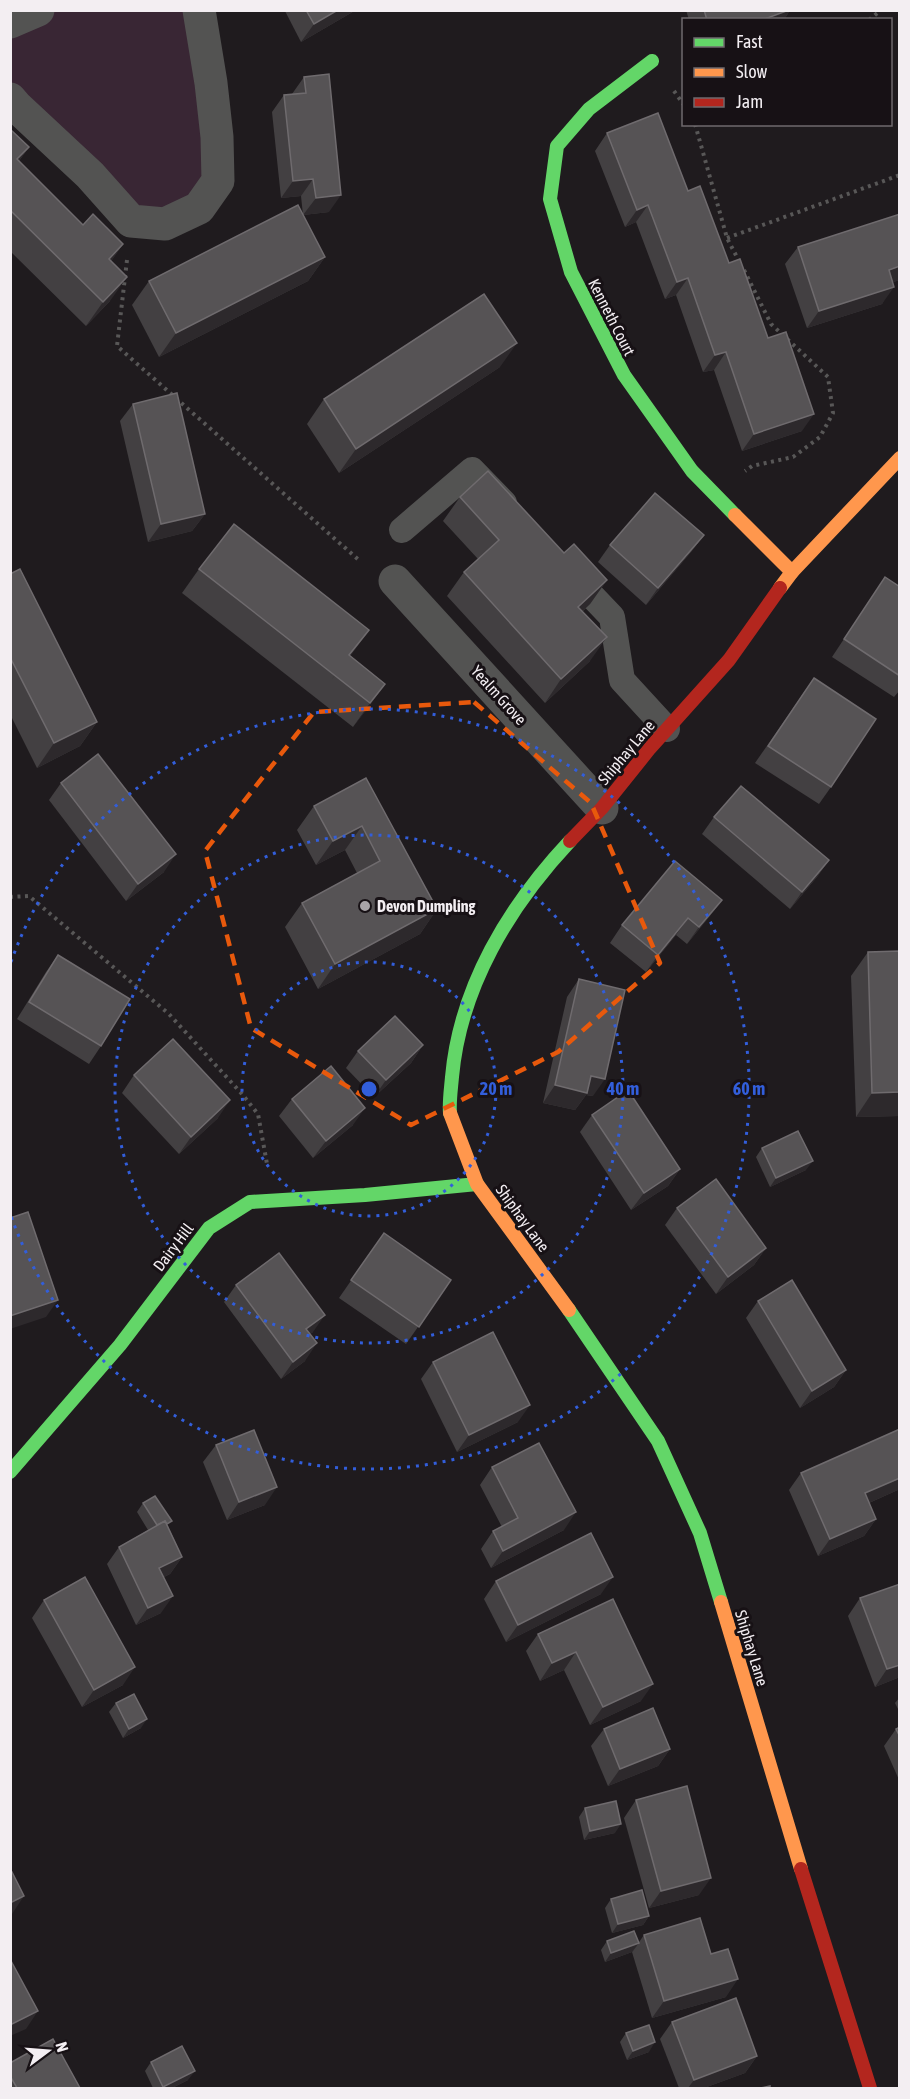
<svg xmlns="http://www.w3.org/2000/svg" width="910" height="2099" font-family="'Asap Condensed',sans-serif">
<style>
.green{fill:#392634}
.lines{fill:none;stroke-linecap:round;stroke-linejoin:round}
.path{stroke:#585757;stroke-width:4;stroke-dasharray:3 4.5;stroke-linecap:butt}
.lane{stroke:#535352;stroke-width:26}
.street{stroke:#535352;stroke-width:33}
.fast{stroke:#63d668;stroke-width:14}
.slow{stroke:#ff974d;stroke-width:14}
.jam{stroke:#b3261e;stroke-width:14}
.wall{fill:#434042}
.shaded-wall{fill:#2d292c}
.building{fill:#565355;stroke:#6f6b6e;stroke-width:1.5}
.marked{fill:none;stroke:#e8590c;stroke-width:4.5;stroke-dasharray:12 8;stroke-linejoin:round}
.ring{fill:none;stroke:#325edb;stroke-width:3;stroke-dasharray:3 6}
.poi-dot{fill:#a9a4a8;stroke:#171115;stroke-width:2}
.labels{text-anchor:middle;dominant-baseline:central;stroke-width:6;stroke-linejoin:round;paint-order:stroke}
.street-label{font-size:16px;fill:#f3eef2;stroke:#171115}
.poi-label{font-size:16px;font-weight:bold;fill:#f3eef2;stroke:#171115;text-anchor:start}
.centre{fill:#325edb;stroke:#171115;stroke-width:3}
.ring-label{font-size:18px;text-anchor:middle;font-weight:bold;fill:#325edb;stroke:#171115;stroke-width:6;stroke-linejoin:round;paint-order:stroke}
</style>
<rect width="100%" height="100%" fill="#1f1b1e"/>
<path class="green" d="M38,11H199L211,83L199,208L131,221L11,99L10,22Z"/>
<g class="lines">
<g class="path">
<path d="M869,20L881,10"/>
<path d="M674,91L684,105"/>
<path d="M695,124L727,238L740,263"/>
<path d="M727,238L900,175"/>
<path d="M127,260L117,346L361,562"/>
<path d="M744,270L771,324L828,377L833,413L820,437L793,457L752,466L745,471"/>
<path d="M10,897L29,896L169,1014L242,1094L258,1114L267,1164"/>
</g>
<g class="lane">
<path d="M402,530L472,470L504,503"/>
<path d="M570,573L612,617L622,680L667,729"/>
</g>
<g class="street">
<path d="M10,22L38,10"/>
<path d="M10,99L16,106L90,175L131,221L165,224L199,208L218,181L217,137L211,83L199,10"/>
<path d="M395,581L602,808"/>
</g>
<g class="fast">
<path d="M652,61L589,109L557,146L550,199L571,272L624,375L692,471L735,515"/>
<path d="M450,1113C449,1102 451,1089 452,1077C460,987 509,906 570,841"/>
<path d="M569,1310L658,1441L700,1533L721,1602"/>
<path d="M10,1472L120,1345L209,1228L250,1202L365,1195L477,1184"/>
</g>
<g class="slow">
<path d="M735,515L792,572"/>
<path d="M780,588L792,572L900,458"/>
<path d="M450,1113L477,1184L569,1310"/>
<path d="M721,1602L801,1869"/>
</g>
<g class="jam">
<path d="M570,841L602,808L650,748L729,660L780,588"/>
<path d="M801,1869L870,2088"/>
</g>
</g>
<g class="wall">
<path d="M285,10H356L301,42L285,11Z"/>
<path d="M686,10H790L784,20H689Z"/>
<path d="M304,77L329,212L303,215L301,196L281,198L272,112L284,95L292,94Z"/>
<path d="M10,129L29,147L19,161L83,225L123,244L111,261L110,301L86,326L10,251Z"/>
<path d="M607,133L688,191L729,263L768,338L802,431L742,451L714,370L703,372L676,295L665,299L636,222L625,227L595,151Z"/>
<path d="M900,214V280L893,282L882,304L807,328L785,264L798,247Z"/>
<path d="M325,257L308,281L159,357L132,305L149,281Z"/>
<path d="M500,367L339,473L307,424L324,399Z"/>
<path d="M133,404L205,514L192,531L148,542L120,421Z"/>
<path d="M460,497L564,553L607,580L590,604L583,611L590,661L545,703L447,596L464,572L478,559L443,521Z"/>
<path d="M704,535L691,552L646,605L598,562L610,545Z"/>
<path d="M199,569L350,656L385,684L353,727L182,593Z"/>
<path d="M10,574L97,722L80,746L37,768L10,714Z"/>
<path d="M885,577L900,587V690L894,697L832,657Z"/>
<path d="M814,678L831,787L819,804L755,763Z"/>
<path d="M366,778L437,909L420,934L318,989L285,927L302,903L357,873L345,850L316,865L297,830L314,806Z"/>
<path d="M61,783L164,872L126,901L49,800Z"/>
<path d="M714,817L829,860L817,877L790,909L702,834Z"/>
<path d="M722,900L709,917L687,944L676,935L646,972L610,943L622,925Z"/>
<path d="M900,951V1116L856,1117L851,976L868,952Z"/>
<path d="M58,955L101,1046L89,1064L17,1019L46,972Z"/>
<path d="M579,979L593,1096L586,1095L575,1110L543,1103L567,997Z"/>
<path d="M423,1045L411,1063L374,1097L346,1068L358,1051Z"/>
<path d="M134,1075L218,1118L179,1154L122,1093Z"/>
<path d="M292,1099L353,1125L313,1158L279,1116Z"/>
<path d="M592,1115L680,1169L668,1186L631,1210L580,1132Z"/>
<path d="M762,1148L806,1170L770,1187L756,1157Z"/>
<path d="M677,1208L766,1248L754,1265L716,1294L665,1225Z"/>
<path d="M384,1233L451,1280L406,1344L339,1298Z"/>
<path d="M236,1285L313,1332L310,1334L305,1361L281,1379L224,1302Z"/>
<path d="M758,1301L846,1370L834,1387L800,1408L746,1318Z"/>
<path d="M433,1362L518,1422L457,1452L421,1379Z"/>
<path d="M900,1429V1489L869,1503L876,1519L864,1536L818,1556L789,1490L801,1473Z"/>
<path d="M216,1445L265,1505L227,1520L203,1462Z"/>
<path d="M492,1467L564,1530L491,1568L481,1549L493,1531L502,1527L480,1485Z"/>
<path d="M143,1503L168,1526L182,1557L170,1574L164,1577L161,1613L136,1625L107,1564L119,1547L148,1530L137,1512Z"/>
<path d="M496,1581L601,1594L506,1642L484,1599Z"/>
<path d="M900,1584V1677L875,1687L848,1616L860,1598Z"/>
<path d="M613,1599L641,1701L590,1725L564,1670L540,1681L526,1651L538,1634Z"/>
<path d="M44,1600L123,1685L82,1707L32,1618Z"/>
<path d="M900,1697V1713L895,1703Z"/>
<path d="M116,1703L141,1728L123,1738L109,1712Z"/>
<path d="M900,1727V1782L884,1746L896,1729Z"/>
<path d="M604,1729L670,1749L658,1766L608,1786L591,1746Z"/>
<path d="M636,1800L699,1895L649,1908L624,1818Z"/>
<path d="M585,1808L615,1833L584,1840L579,1817Z"/>
<path d="M611,1899L649,1916L643,1925L612,1933L605,1908Z"/>
<path d="M644,1935L711,1954L726,1997L652,2018L632,1952Z"/>
<path d="M607,1941L639,1943L632,1952L605,1962L601,1950Z"/>
<path d="M672,2022L757,2056L745,2073L704,2088H679L660,2039Z"/>
<path d="M626,2033L649,2052L627,2060L620,2042Z"/>
<path d="M151,2062L188,2080L172,2088H153L145,2071Z"/>
<path d="M10,2063L80,2088H10Z"/>
</g>
<g class="shaded-wall">
<path d="M338,10H356L301,42L314,24Z"/>
<path d="M789,10H790L784,20H762Z"/>
<path d="M29,147L12,171L17,159Z"/>
<path d="M313,179L301,196L281,198L293,181Z"/>
<path d="M341,195L329,212L303,215L316,198Z"/>
<path d="M648,205L636,222L625,227L637,210Z"/>
<path d="M123,244L106,269L109,259Z"/>
<path d="M325,257L308,281L159,357L176,333Z"/>
<path d="M900,266V280L877,287L889,270Z"/>
<path d="M127,277L110,301L86,326L103,302Z"/>
<path d="M688,278L676,295L665,299L677,282Z"/>
<path d="M894,287L882,304L807,328L819,311Z"/>
<path d="M517,343L500,367L339,473L356,449Z"/>
<path d="M726,352L714,370L703,372L715,355Z"/>
<path d="M814,414L802,431L742,451L754,434Z"/>
<path d="M205,514L192,531L148,542L161,524Z"/>
<path d="M704,535L691,552L646,605L658,588Z"/>
<path d="M607,580L590,604L561,631L578,607Z"/>
<path d="M369,630L352,654L332,679L349,655Z"/>
<path d="M607,637L590,661L545,703L561,679Z"/>
<path d="M385,684L368,708L353,727L370,703Z"/>
<path d="M97,722L80,746L37,768L54,743Z"/>
<path d="M362,826L345,850L316,865L333,841Z"/>
<path d="M176,854L164,872L126,901L138,884Z"/>
<path d="M829,860L817,877L790,909L802,892Z"/>
<path d="M722,900L709,917L687,944L699,927Z"/>
<path d="M437,909L420,934L318,989L335,964Z"/>
<path d="M688,918L676,935L646,972L658,955Z"/>
<path d="M423,1045L411,1063L374,1097L386,1080Z"/>
<path d="M591,1076L605,1079L593,1096L586,1095L575,1110L543,1103L555,1085Z"/>
<path d="M900,1092V1116L856,1117L872,1093Z"/>
<path d="M230,1100L218,1118L179,1154L191,1137Z"/>
<path d="M365,1108L353,1125L313,1158L326,1141Z"/>
<path d="M813,1161L806,1170L770,1187L776,1178Z"/>
<path d="M680,1169L668,1186L631,1210L644,1193Z"/>
<path d="M766,1248L754,1265L716,1294L728,1277Z"/>
<path d="M58,1300L46,1317L10,1329V1316Z"/>
<path d="M325,1315L313,1332L294,1346L306,1329Z"/>
<path d="M317,1343L305,1361L281,1379L293,1362Z"/>
<path d="M846,1370L834,1387L800,1408L812,1391Z"/>
<path d="M530,1405L518,1422L457,1452L469,1435Z"/>
<path d="M900,1478V1489L853,1510L865,1493Z"/>
<path d="M277,1487L265,1505L227,1520L239,1502Z"/>
<path d="M576,1512L564,1530L491,1568L503,1551Z"/>
<path d="M876,1519L864,1536L818,1556L830,1539Z"/>
<path d="M182,1557L170,1574L147,1585L159,1568Z"/>
<path d="M613,1577L601,1594L506,1642L518,1625Z"/>
<path d="M173,1596L161,1613L136,1625L148,1608Z"/>
<path d="M576,1652L564,1670L540,1681L552,1663Z"/>
<path d="M900,1665V1677L875,1687L887,1669Z"/>
<path d="M135,1667L123,1685L82,1707L94,1690Z"/>
<path d="M653,1684L641,1701L590,1725L603,1707Z"/>
<path d="M147,1719L141,1728L123,1738L129,1729Z"/>
<path d="M670,1749L658,1766L608,1786L620,1769Z"/>
<path d="M621,1824L615,1833L584,1840L590,1831Z"/>
<path d="M711,1878L699,1895L649,1908L661,1891Z"/>
<path d="M24,1896L12,1914H10V1903Z"/>
<path d="M649,1916L643,1925L612,1933L618,1924Z"/>
<path d="M639,1943L632,1952L605,1962L611,1953Z"/>
<path d="M738,1979L726,1997L652,2018L664,2001Z"/>
<path d="M38,2011L26,2029L10,2036V2025Z"/>
<path d="M655,2042L649,2052L627,2060L633,2051Z"/>
<path d="M757,2056L745,2073L704,2088H688L694,2080Z"/>
<path d="M195,2071L188,2080L172,2088H162L163,2087Z"/>
</g>
<g class="building">
<path d="M306,10H338L314,24Z"/>
<path d="M704,10H789L762,20H707Z"/>
<path d="M329,74L341,195L316,198L313,179L293,181L284,95L306,93L304,77Z"/>
<path d="M658,113L688,191L700,186L729,263L740,259L768,338L786,332L814,414L754,434L726,352L715,355L688,278L677,282L648,205L637,210L607,133Z"/>
<path d="M10,129L29,147L17,159L83,225L93,214L123,244L109,259L127,277L103,302L10,210Z"/>
<path d="M298,205L325,257L176,333L149,281Z"/>
<path d="M900,214V266L889,270L894,287L819,311L798,247Z"/>
<path d="M484,294L517,343L356,449L324,399Z"/>
<path d="M177,393L205,514L161,524L133,404Z"/>
<path d="M488,471L564,553L574,544L607,580L578,607L607,637L561,679L464,572L499,540L460,497Z"/>
<path d="M655,493L704,535L658,588L610,545Z"/>
<path d="M234,524L369,630L349,655L385,684L370,703L199,569Z"/>
<path d="M20,569L97,722L54,743L10,657V574Z"/>
<path d="M885,577L900,587V676L844,639Z"/>
<path d="M814,678L876,719L831,787L768,746Z"/>
<path d="M98,754L176,854L138,884L61,783Z"/>
<path d="M366,778L437,909L335,964L302,903L380,861L362,826L333,841L314,806Z"/>
<path d="M741,786L829,860L802,892L714,817Z"/>
<path d="M675,861L722,900L699,927L688,918L658,955L622,925Z"/>
<path d="M900,951V1092L872,1093L868,952Z"/>
<path d="M58,955L130,999L101,1046L29,1002Z"/>
<path d="M579,979L625,990L605,1079L591,1076L587,1093L555,1085Z"/>
<path d="M395,1016L423,1045L386,1080L358,1051Z"/>
<path d="M173,1039L230,1100L191,1137L134,1075Z"/>
<path d="M331,1066L365,1108L326,1141L292,1099Z"/>
<path d="M628,1090L680,1169L644,1193L592,1115Z"/>
<path d="M798,1131L813,1161L776,1178L762,1148Z"/>
<path d="M716,1179L766,1248L728,1277L677,1208Z"/>
<path d="M28,1212L58,1300L10,1316V1218Z"/>
<path d="M384,1233L451,1280L419,1327L351,1280Z"/>
<path d="M279,1253L325,1315L306,1329L317,1343L293,1362L236,1285Z"/>
<path d="M792,1280L846,1370L812,1391L758,1301Z"/>
<path d="M493,1332L530,1405L469,1435L433,1362Z"/>
<path d="M900,1429V1478L865,1493L876,1519L830,1539L801,1473Z"/>
<path d="M254,1430L277,1487L239,1502L216,1445Z"/>
<path d="M539,1443L576,1512L503,1551L493,1531L518,1518L492,1467Z"/>
<path d="M155,1496L172,1521L167,1524L165,1521L157,1525L143,1503Z"/>
<path d="M165,1521L182,1557L159,1568L173,1596L148,1608L119,1547Z"/>
<path d="M591,1533L613,1577L518,1625L496,1581Z"/>
<path d="M85,1577L135,1667L94,1690L44,1600Z"/>
<path d="M900,1584V1665L887,1669L860,1598Z"/>
<path d="M613,1599L653,1684L603,1707L576,1652L552,1663L538,1634Z"/>
<path d="M134,1694L147,1719L129,1729L116,1703Z"/>
<path d="M653,1708L670,1749L620,1769L604,1729Z"/>
<path d="M900,1727V1737L896,1729Z"/>
<path d="M687,1786L711,1878L661,1891L636,1800Z"/>
<path d="M616,1801L621,1824L590,1831L585,1808Z"/>
<path d="M12,1872L24,1896L10,1903V1873Z"/>
<path d="M642,1890L649,1916L618,1924L611,1899Z"/>
<path d="M700,1918L711,1954L728,1949L738,1979L664,2001L644,1935Z"/>
<path d="M634,1931L639,1943L611,1953L607,1941Z"/>
<path d="M10,1959L38,2011L10,2025Z"/>
<path d="M736,1998L757,2056L694,2080L672,2022Z"/>
<path d="M649,2025L655,2042L633,2051L626,2033Z"/>
<path d="M53,2039L80,2088H17L10,2076V2063Z"/>
<path d="M182,2046L195,2071L163,2087L151,2062Z"/>
<path d="M770,2086V2088H761Z"/>
</g>
<path class="marked" d="M474,702L591,803L660,963L558,1052L411,1125L251,1028L205,851L314,712Z"/>
<g class="ring">
<circle cx="369" cy="1089" r="127"/>
<circle cx="369" cy="1089" r="254"/>
<path d="M11 962A380 380 0 1 1 11 1216"/>
</g>
<circle class="poi-dot" cx="365" cy="906" r="6"/>
<g class="labels">
<g class="street-label">
<text transform="translate(612 317) rotate(63)">Kenneth Court</text>
<text transform="translate(499 695) rotate(48)">Yealm Grove</text>
<text transform="translate(626 752) rotate(-50)">Shiphay Lane</text>
<text transform="translate(523 1218) rotate(54)">Shiphay Lane</text>
<text transform="translate(173 1247) rotate(-53)">Dairy Hill</text>
<text transform="translate(752 1648) rotate(73)">Shiphay Lane</text>
</g>
<g class="poi-label">
<text x="377" y="906">Devon Dumpling</text>
</g>
</g>
<circle cx="369" cy="1089" r="9" class="centre"/>
<g class="ring-label">
<text x="496" y="1095">20 m</text>
<text x="623" y="1095">40 m</text>
<text x="749" y="1095">60 m</text>
</g>
<rect width="910" height="2099" fill="none" stroke="#f3eef2" stroke-width="24"/>
<rect x="682" y="18" width="210" height="108" fill="#171115" stroke="#6f696d" stroke-width="1.5"/>
<rect x="694" y="38" width="30" height="9" fill="#63d668" stroke="#6f696d" stroke-width="1.5"/>
<text x="736" y="48" font-size="18" fill="#f3eef2">Fast</text>
<rect x="694" y="68" width="30" height="9" fill="#ff974d" stroke="#6f696d" stroke-width="1.5"/>
<text x="736" y="78" font-size="18" fill="#f3eef2">Slow</text>
<rect x="694" y="98" width="30" height="9" fill="#b3261e" stroke="#6f696d" stroke-width="1.5"/>
<text x="736" y="108" font-size="18" fill="#f3eef2">Jam</text>
<g transform="translate(48 2051) rotate(74)" stroke="#171115" stroke-width="4.5" paint-order="stroke">
<path d="M0-4.5L10 22L0 15L-10 22Z" fill="#f3eef2"/>
<text y="-9" font-size="16" font-weight="bold" text-anchor="middle" fill="#f3eef2">N</text>
</g>
</svg>
